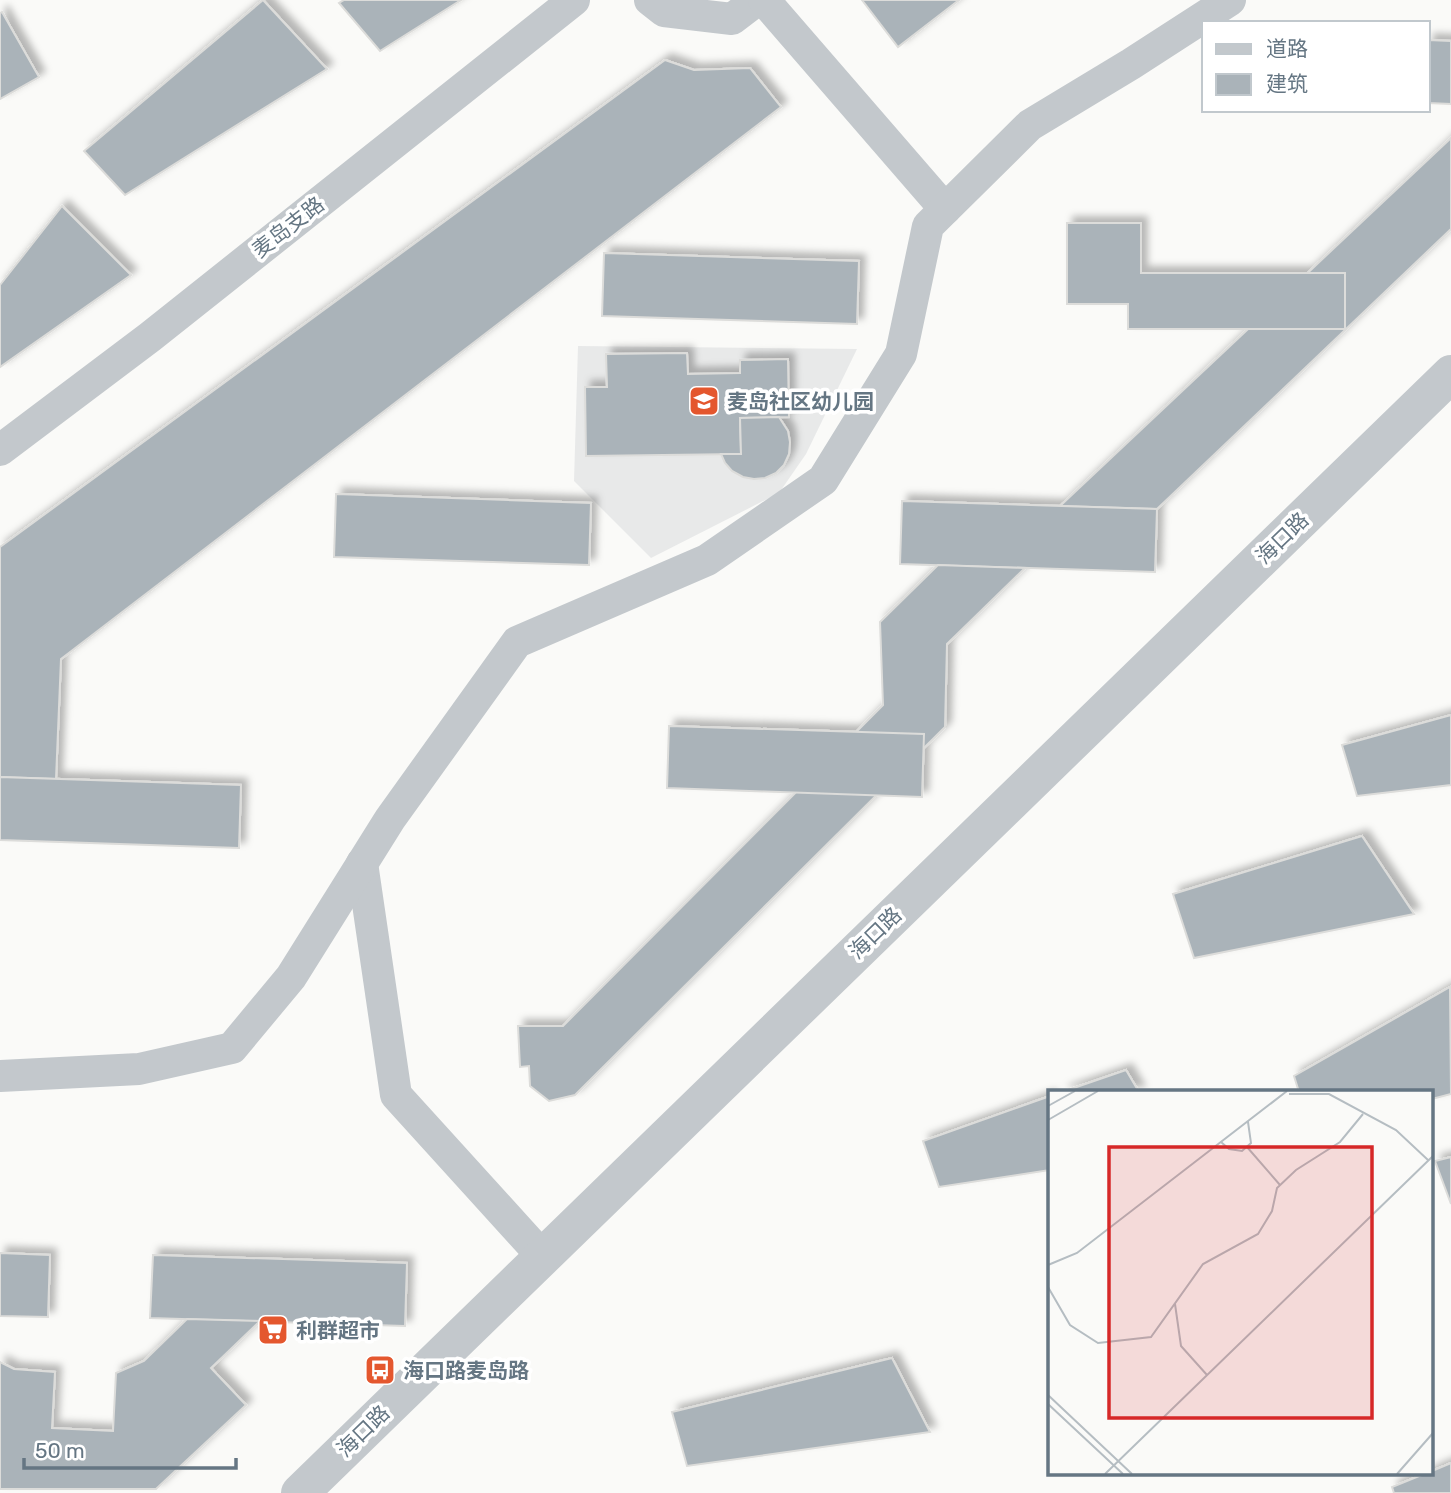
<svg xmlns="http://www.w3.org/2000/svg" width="1451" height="1493" font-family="Rubik,'Noto Sans SC',sans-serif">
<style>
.built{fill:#e8e9e9}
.building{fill:#aab3b9;stroke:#dcdcda;stroke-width:2;filter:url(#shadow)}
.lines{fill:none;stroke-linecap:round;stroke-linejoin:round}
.minor{stroke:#c3c8cc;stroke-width:32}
.tertiary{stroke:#c3c8cc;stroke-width:38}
.labels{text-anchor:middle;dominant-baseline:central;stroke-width:7;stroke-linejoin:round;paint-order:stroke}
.street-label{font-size:21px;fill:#657683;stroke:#fff}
.poi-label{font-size:21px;font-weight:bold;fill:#657683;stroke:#fff;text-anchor:start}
.inset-road{fill:none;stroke:#b5bdc2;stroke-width:2}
.view{fill:#d62828;fill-opacity:0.15;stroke:#d62828;stroke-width:3.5}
.inset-edge{fill:none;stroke:#657683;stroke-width:3.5}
</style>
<defs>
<filter id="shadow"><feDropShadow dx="6" dy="-6" stdDeviation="3.5" flood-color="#0004"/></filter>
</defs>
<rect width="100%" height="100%" fill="#fafaf8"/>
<path class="built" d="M578,346L857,349L806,454L779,493L651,558L574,481Z"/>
<g class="building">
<path d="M263,0L327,69L125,195L84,151Z"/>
<path d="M344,0H461L380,51L339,3Z"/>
<path d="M862,0H959L898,47Z"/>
<path d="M2,12L39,77L0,99V13Z"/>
<path d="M1428,40L1451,41V104L1428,103Z"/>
<path d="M665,60L694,70L750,68L781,107L61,659L56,779L0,777V547Z"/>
<path d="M1451,138V229L1157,509L1060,506Z"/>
<path d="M62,206L131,275L0,367V285Z"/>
<path d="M1067,223H1141V273H1345V329H1128V304H1067Z"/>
<path d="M604,253L859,261L857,324L602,316Z"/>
<path d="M687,353L688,374L740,373V360L788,359L789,417L740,418L741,454L586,456L585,387H607L606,354Z"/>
<path d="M779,417L788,431L790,442L789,454L784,465L776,473L765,478L754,479L743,477L732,471L725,463L721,454H741L740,418Z"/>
<path d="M336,494L591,503L589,565L334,557Z"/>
<path d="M902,501L1157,509L1155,572L900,564Z"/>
<path d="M938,565L1025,568L947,644L945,727L575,1095L549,1101L530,1086L529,1066L520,1067L518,1026H563L883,705L880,622Z"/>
<path d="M1451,715V785L1357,796L1342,745Z"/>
<path d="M669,726L924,734L922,797L667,788Z"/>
<path d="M0,777L241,785L239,848L0,840Z"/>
<path d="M1362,836L1414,914L1194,958L1173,894Z"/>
<path d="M1450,987L1451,1094L1432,1099V1092H1299L1294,1076Z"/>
<path d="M1126,1070L1139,1092H1062Z"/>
<path d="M1050,1096V1170L939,1187L923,1141Z"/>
<path d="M1451,1157V1204L1435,1161Z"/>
<path d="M0,1253L50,1255L48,1317L0,1316Z"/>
<path d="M153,1255L407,1263L405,1326L150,1318Z"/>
<path d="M187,1319L260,1321L211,1368L246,1405L156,1489H0V1362L14,1369L55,1372L52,1428L113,1431L116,1373L144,1361Z"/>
<path d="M892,1358L930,1432L687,1466L672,1412Z"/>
<path d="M1451,1463V1493H1394L1392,1487L1424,1474H1432V1471Z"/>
</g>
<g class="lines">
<g class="minor">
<path d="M650,0L664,11L732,19L757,0"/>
<path d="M764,0L945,209"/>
<path d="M0,450L150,337L574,0"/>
<path d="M362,863L396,1095L543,1257"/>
<path d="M0,1076L139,1069L232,1048L291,977L390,819L517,642L707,560L823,480L901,354L928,226L1030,125L1131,64L1230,0"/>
</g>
<path class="tertiary" d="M300,1493L1451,374"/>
</g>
<defs>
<g id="school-square" transform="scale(1.575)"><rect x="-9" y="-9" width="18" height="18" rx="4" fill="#e4572e" stroke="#fff"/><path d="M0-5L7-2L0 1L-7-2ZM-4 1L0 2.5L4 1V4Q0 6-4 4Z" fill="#fff"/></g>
<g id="supermarket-square" transform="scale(1.575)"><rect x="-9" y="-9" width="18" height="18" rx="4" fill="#e4572e" stroke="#fff"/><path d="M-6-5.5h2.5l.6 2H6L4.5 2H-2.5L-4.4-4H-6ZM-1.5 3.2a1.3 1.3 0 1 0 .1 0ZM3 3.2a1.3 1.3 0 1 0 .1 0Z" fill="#fff"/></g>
<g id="bus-square" transform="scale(1.575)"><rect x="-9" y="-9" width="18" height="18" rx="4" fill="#e4572e" stroke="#fff"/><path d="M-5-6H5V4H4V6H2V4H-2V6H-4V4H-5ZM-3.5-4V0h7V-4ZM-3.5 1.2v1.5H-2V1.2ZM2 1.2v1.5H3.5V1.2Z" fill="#fff"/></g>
</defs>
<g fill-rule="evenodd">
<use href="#school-square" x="704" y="401"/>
<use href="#supermarket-square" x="273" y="1330"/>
<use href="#bus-square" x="380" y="1370"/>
</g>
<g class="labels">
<g class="street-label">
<text transform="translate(288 227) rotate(-38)">麦岛支路</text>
<text transform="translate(1282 538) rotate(-44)">海口路</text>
<text transform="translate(875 933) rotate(-44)">海口路</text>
<text transform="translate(363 1431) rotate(-44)">海口路</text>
</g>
<g class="poi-label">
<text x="727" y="401">麦岛社区幼儿园</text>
<text x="296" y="1330">利群超市</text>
<text x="403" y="1370">海口路麦岛路</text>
</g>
</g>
<g transform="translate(1048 1090)">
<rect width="385" height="385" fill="#fafaf8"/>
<path class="inset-road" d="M241,4H281L348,40L380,70M0,16L27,1M0,30L50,1M173,52L181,59L194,61L203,53L200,32M199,57L232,95M0,175L29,163L239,1M0,197L22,235L50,253L103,247L155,174L210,144L224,121L229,98L248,80L292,52L315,24M127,214L133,256L159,285M0,305L84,384M0,314L75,384M57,384L385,66M349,384L385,343"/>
<path class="view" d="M61,57H324V328H61Z"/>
<rect width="385" height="385" class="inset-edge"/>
</g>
<rect x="1202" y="21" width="228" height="91" fill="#ffffff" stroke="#c1c8cd" stroke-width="2"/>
<rect x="1216" y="44" width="35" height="10" fill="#c3c8cc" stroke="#c1c8cd" stroke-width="2"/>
<text x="1266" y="56" font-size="21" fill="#657683">道路</text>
<rect x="1216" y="74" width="35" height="21" fill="#aab3b9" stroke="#c1c8cd" stroke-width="2"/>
<text x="1266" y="91" font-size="21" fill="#657683">建筑</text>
<path d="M24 1458v10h212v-10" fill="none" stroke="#657683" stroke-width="3.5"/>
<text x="35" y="1458" font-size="21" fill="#657683" stroke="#ffffff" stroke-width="5" paint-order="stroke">50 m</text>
</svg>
